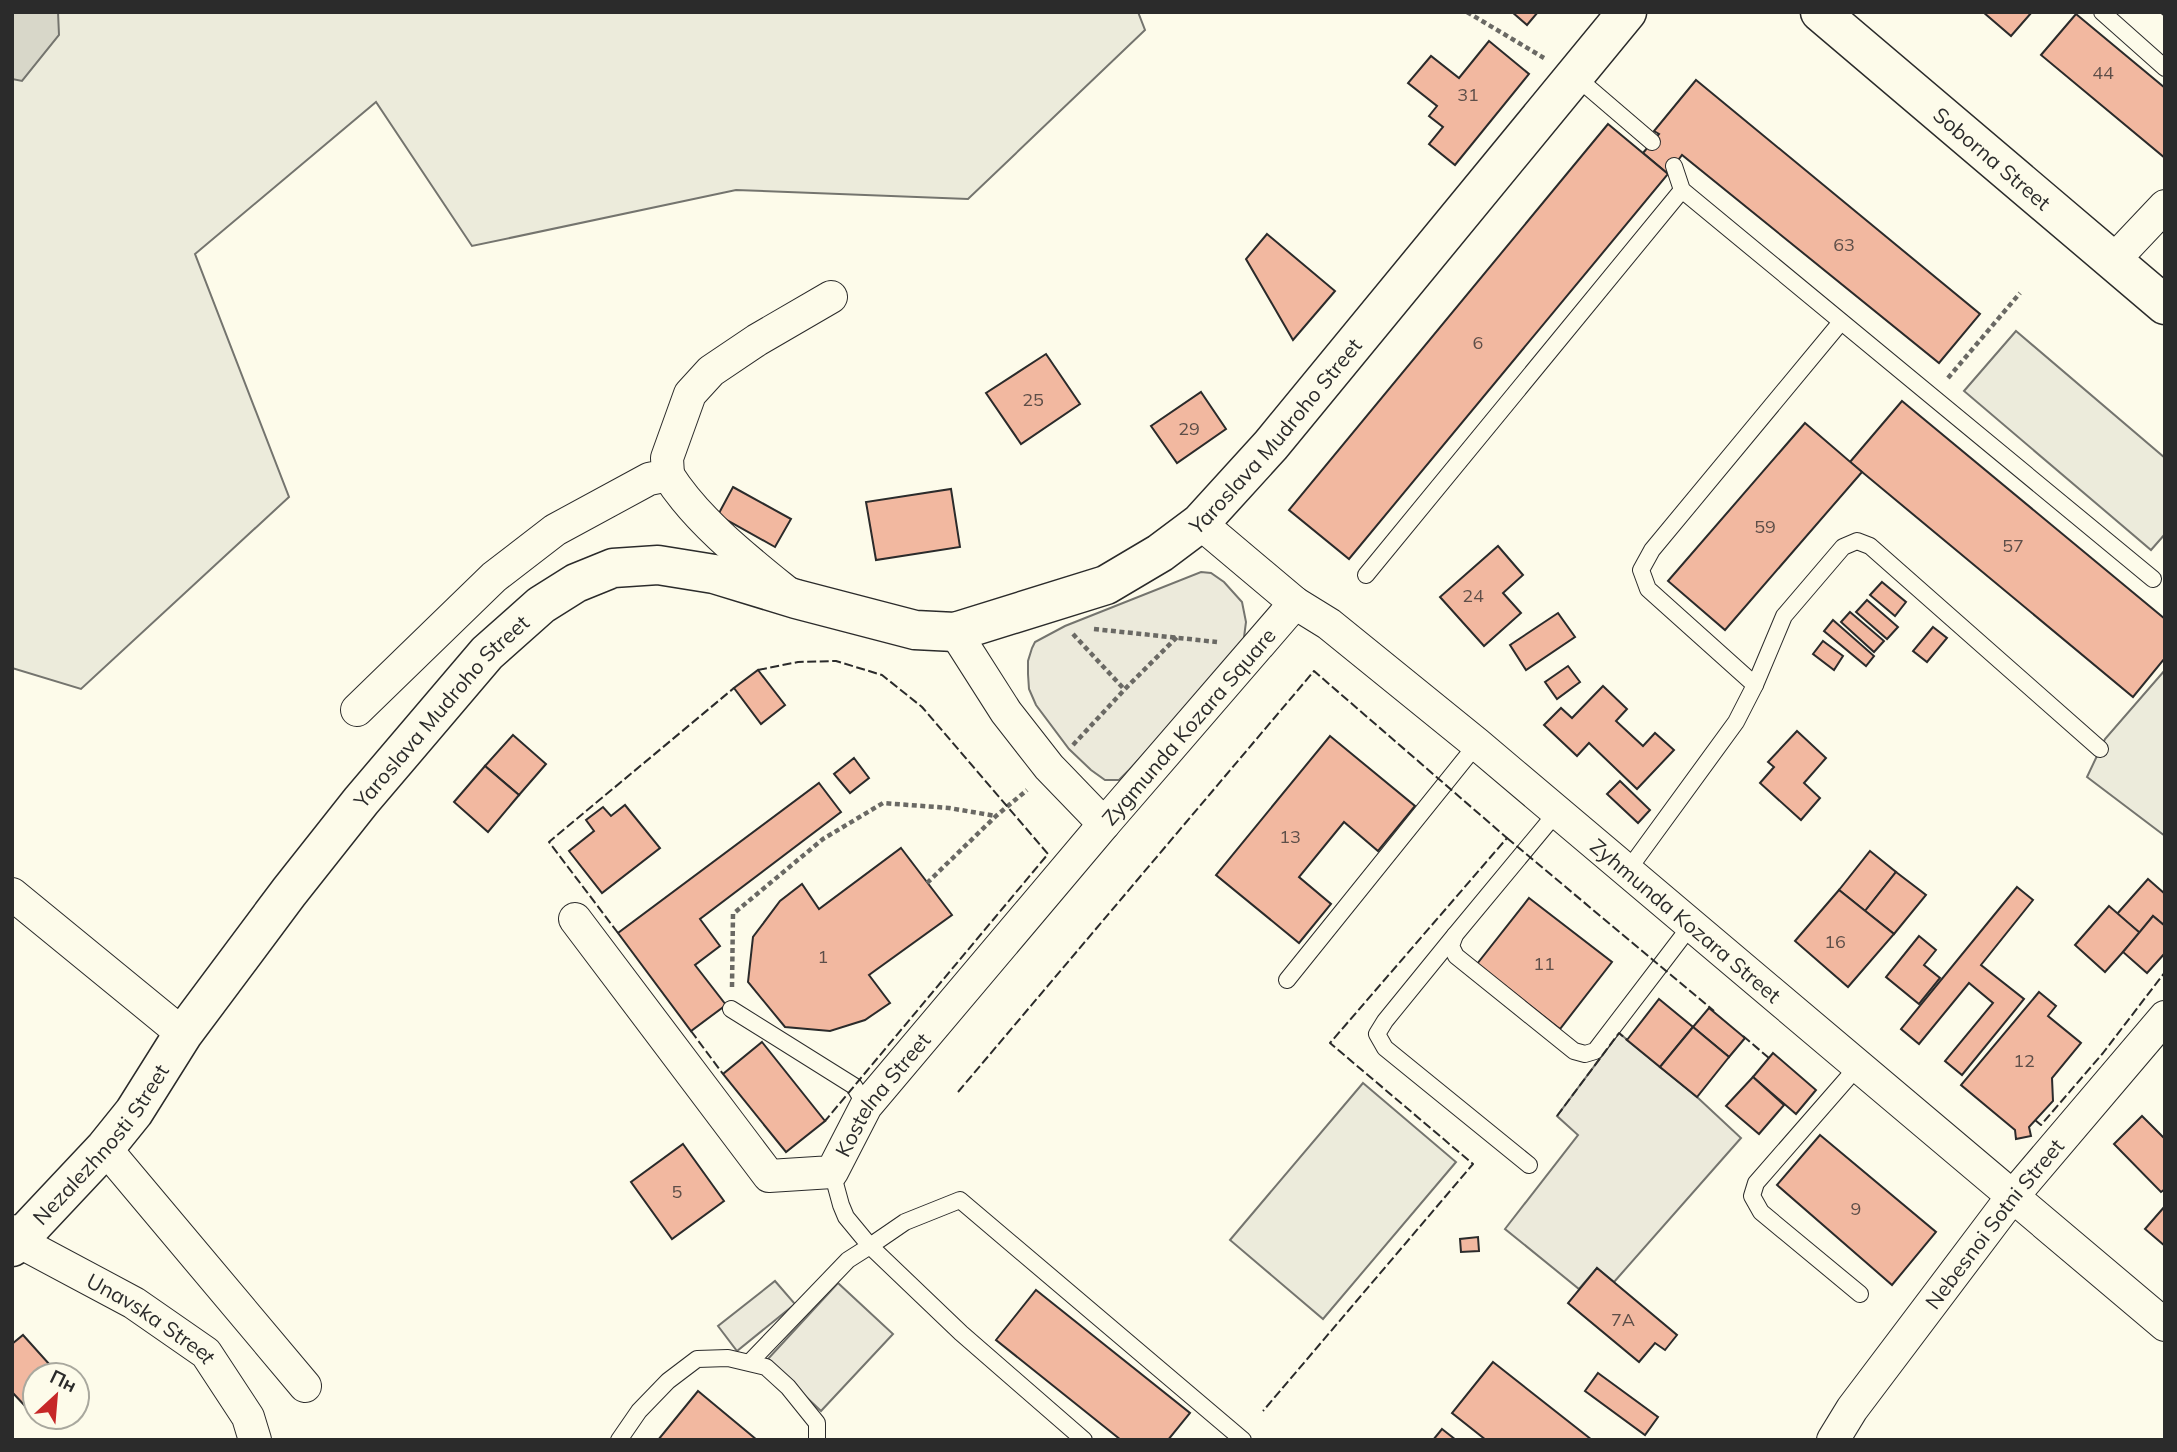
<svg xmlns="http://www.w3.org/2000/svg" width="2177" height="1452" font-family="Mulish,sans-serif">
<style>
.green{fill:#ecebdb;stroke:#74746e;stroke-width:2}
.parking{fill:#eceadb;stroke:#74746e;stroke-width:2}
.water{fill:#d8d7c9;stroke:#74746e;stroke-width:2}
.building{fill:#f2b8a0;stroke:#2b2b2b;stroke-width:2}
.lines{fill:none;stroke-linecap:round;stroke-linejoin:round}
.service-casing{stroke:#2b2b2b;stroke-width:18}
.minor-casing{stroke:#2b2b2b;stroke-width:34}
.tertiary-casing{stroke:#2b2b2b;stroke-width:41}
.secondary-casing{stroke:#2b2b2b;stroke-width:41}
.path{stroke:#6a6964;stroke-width:4.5;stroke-dasharray:5 3.5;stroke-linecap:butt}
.service{stroke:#fdfbea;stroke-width:16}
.minor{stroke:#fdfbea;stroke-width:32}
.tertiary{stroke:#fdfbea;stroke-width:38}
.secondary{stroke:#fdfbea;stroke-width:38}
.fence{stroke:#2b2b2b;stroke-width:2;stroke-dasharray:9 3.5;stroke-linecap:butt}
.labels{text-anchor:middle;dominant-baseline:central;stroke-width:5;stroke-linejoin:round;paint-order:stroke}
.number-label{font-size:18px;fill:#5d4e48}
.street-label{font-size:21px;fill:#2b2b2b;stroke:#fdfbea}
</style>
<rect width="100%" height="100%" fill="#fdfbea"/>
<g class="green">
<path d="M12,12H1138L1145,30L968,199L736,190L472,246L376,102L195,254L289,497L81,689L12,668Z"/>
<path d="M2016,331L2165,458V534L2151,550L1964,391Z"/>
<path d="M2165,670V836L2087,777L2105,739Z"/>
<path d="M1363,1083L1456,1162L1323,1319L1230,1240Z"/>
</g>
<g class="parking">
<path d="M1201,572L1211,573L1224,582L1242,602L1246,622L1243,645L1129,770L1119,780H1105L1091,770L1069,749L1036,705L1029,689L1028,674V661L1032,648L1035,642L1065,626Z"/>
<path d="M1619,1033L1697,1097L1741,1138L1614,1282L1597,1268L1579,1289L1505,1229L1578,1135L1557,1116Z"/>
<path d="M775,1281L795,1304L737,1351L718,1326Z"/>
<path d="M838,1283L893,1334L821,1411L767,1360Z"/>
</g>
<path class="water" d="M12,12H58L59,35L22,81L12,79Z"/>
<g class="building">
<path d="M1512,12H1538L1527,25Z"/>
<path d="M1983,12H2032L2011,36Z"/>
<path d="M2076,14L2165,88V158L2041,55Z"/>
<path d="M1489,41L1529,74L1455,165L1429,144L1443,127L1429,116L1437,106L1408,83L1431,56L1459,78Z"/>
<path d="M1696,80L1980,314L1939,363L1682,155L1668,174L1643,153L1659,134L1654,131Z"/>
<path d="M1608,124L1668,174L1349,559L1289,510Z"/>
<path d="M1267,234L1335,291L1293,340L1246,259Z"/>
<path d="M1046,354L1080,404L1021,444L986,393Z"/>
<path d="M1201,392L1226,429L1177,463L1151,426Z"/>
<path d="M1902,401L2165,619V658L2133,697L1850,462Z"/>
<path d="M1805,423L1862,472L1725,630L1668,581Z"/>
<path d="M733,487L791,519L775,547L718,515Z"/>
<path d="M951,489L960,547L876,560L866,502Z"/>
<path d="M1498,546L1523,575L1503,593L1521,613L1484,646L1440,597Z"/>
<path d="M1882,582L1906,602L1895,616L1870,595Z"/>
<path d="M1867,600L1898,627L1887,639L1856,612Z"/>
<path d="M1850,612L1884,641L1874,652L1841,622Z"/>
<path d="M1558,613L1575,637L1526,670L1510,645Z"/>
<path d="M1833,620L1874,656L1866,666L1824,631Z"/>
<path d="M1933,627L1947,638L1927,662L1913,651Z"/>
<path d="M1823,641L1843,656L1834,670L1813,654Z"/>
<path d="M1568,666L1580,682L1557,699L1545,682Z"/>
<path d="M758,670L785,705L761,724L734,688Z"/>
<path d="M1603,686L1627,709L1616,721L1643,746L1655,733L1674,750L1637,789L1589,743L1577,756L1544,725L1561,708L1572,718Z"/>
<path d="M1797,731L1826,758L1804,783L1820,798L1801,820L1760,783L1774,767L1768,762Z"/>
<path d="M513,735L546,764L519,795L485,766Z"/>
<path d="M1330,736L1415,806L1378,851L1344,822L1299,877L1331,904L1299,943L1216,875Z"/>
<path d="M854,758L869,778L850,793L834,774Z"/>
<path d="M485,766L519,795L488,832L454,802Z"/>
<path d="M1620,781L1650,810L1638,823L1607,794Z"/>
<path d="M819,783L841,812L700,919L720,946L695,965L726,1005L691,1031L618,933Z"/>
<path d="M625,805L660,848L602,893L569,851L594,831L586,820L603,807L611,816Z"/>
<path d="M901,848L952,915L869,975L890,1003L865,1020L830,1031L785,1027L748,982L753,937L780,901L802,884L819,909Z"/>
<path d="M1870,851L1896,872L1865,911L1839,890Z"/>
<path d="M1896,872L1926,895L1894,934L1865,911Z"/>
<path d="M2148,879L2165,894V926L2153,916L2140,933L2117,914Z"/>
<path d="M2017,887L2033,900L1981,965L2024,999L1962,1075L1945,1061L1993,1003L1969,983L1919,1044L1901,1029Z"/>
<path d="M1839,890L1894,934L1848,987L1795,941Z"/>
<path d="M1529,898L1612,962L1560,1029L1477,964Z"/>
<path d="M2109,906L2140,933L2105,972L2075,945Z"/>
<path d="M2153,916L2165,926V953L2147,973L2123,952Z"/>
<path d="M1919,936L1936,950L1924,965L1940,978L1919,1004L1886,977Z"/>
<path d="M2039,992L2056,1006L2048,1016L2081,1043L2052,1078L2053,1101L2029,1127L2031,1136L2016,1139L2015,1130L1961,1085Z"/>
<path d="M1659,999L1693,1027L1660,1067L1627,1040Z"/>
<path d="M1709,1008L1745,1038L1729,1057L1693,1027Z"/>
<path d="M1693,1027L1729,1057L1697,1097L1660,1067Z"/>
<path d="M762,1042L825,1121L786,1152L723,1074Z"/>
<path d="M1773,1053L1816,1090L1796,1114L1753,1077Z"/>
<path d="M1753,1077L1784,1105L1759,1134L1726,1106Z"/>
<path d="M2142,1116L2165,1139V1189L2161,1192L2114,1144Z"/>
<path d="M1820,1135L1936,1232L1892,1285L1777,1185Z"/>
<path d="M683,1144L724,1201L672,1239L631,1182Z"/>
<path d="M2165,1206V1246L2145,1229Z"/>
<path d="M1478,1237L1479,1251L1461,1252L1460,1239Z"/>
<path d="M1597,1268L1677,1335L1665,1350L1655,1343L1639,1362L1568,1303Z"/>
<path d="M1036,1290L1190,1413L1168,1440H1121L996,1340Z"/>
<path d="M23,1335L59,1375H35V1401L27,1408L12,1392V1344Z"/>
<path d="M1493,1362L1592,1440H1486L1452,1413Z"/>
<path d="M1598,1373L1658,1417L1645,1435L1585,1391Z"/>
<path d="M698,1391L757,1440H658Z"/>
<path d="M1442,1429L1456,1440H1433Z"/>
</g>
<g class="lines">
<g class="service-casing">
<g id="service">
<path d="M2102,12L2165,68"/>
<path d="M1575,76L1652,142"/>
<path d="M1674,166L1682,190L2153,579"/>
<path d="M1366,575L1682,190"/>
<path d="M1755,685L1648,589L1641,570L1652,550L1841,322"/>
<path d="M1557,812L1455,935L1451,946L1456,956L1574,1051L1585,1054L1595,1051L1692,924"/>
<path d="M1628,870L1736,722L1755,685L1784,616L1843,547L1857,541L1870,546L2100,749"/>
<path d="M1455,935L1385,1021L1377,1034L1385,1048L1529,1165"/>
<path d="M1287,980L1477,744"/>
<path d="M731,1009L854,1086L866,1106"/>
<path d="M1859,1065L1756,1183L1752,1196L1761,1212L1860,1294"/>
<path d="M750,1362L848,1260L870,1246L846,1217L841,1205L832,1172"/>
<path d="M619,1440L639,1411L668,1381L697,1359L728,1358L766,1367L788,1387L817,1423V1440"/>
<path d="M1084,1440L961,1333L870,1246L905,1222L960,1200L1243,1440"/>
</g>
</g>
<g class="minor-casing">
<g id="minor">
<path d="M2113,261L2165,206"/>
<path d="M668,475C697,521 747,560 789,594"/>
<path id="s1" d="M1200,523L1295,603L1329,624L1477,744L2165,1325"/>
<path id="s2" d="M955,632L1006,712L1049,767L1104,824L1295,603"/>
<path d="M357,710L494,577L555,530L649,479L668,475L667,458L690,394L711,371L757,340L831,297"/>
<path d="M12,894L183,1034"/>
<path id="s3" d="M575,919L769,1176L832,1172L866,1106L1104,824"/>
<path d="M105,1148L305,1386"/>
<path id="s4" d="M12,1231L18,1241L134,1303L206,1353L248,1417L255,1440"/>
<path id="s5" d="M1833,1440L1852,1409L2012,1197L2165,1017"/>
</g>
</g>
<g class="tertiary-casing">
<g id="tertiary">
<path id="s6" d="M12,1247L105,1148L134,1112L183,1034L289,892L361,801L487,653L541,605L576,583L613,568L658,565L714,574L796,599L915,630L955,632L1106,585L1160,553L1200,523L1271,445L1627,12"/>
</g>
</g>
<g class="secondary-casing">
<g id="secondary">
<path id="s7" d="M1820,12L2165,305"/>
</g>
</g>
<g class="path">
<path d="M1467,12L1544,58"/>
<path d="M1948,378L2020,293"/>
<path d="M1094,629L1217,642"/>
<path d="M1073,634L1124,689"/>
<path d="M1073,745L1125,689L1177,637"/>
<path d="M927,883L996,816L1027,790"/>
<path d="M732,987L733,914L823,839L883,803L949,808L996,816"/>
</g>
<use href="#service" class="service"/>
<use href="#minor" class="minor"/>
<use href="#tertiary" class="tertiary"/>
<use href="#secondary" class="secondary"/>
<g class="fence">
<path d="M2160,12L2165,16"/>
<path d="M758,670L798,662L836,661L882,675L922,707L1048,854L825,1121"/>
<path d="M1507,838L1714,1011"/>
<path d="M618,933L549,842L734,688"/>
<path d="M691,1031L723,1074"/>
<path d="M1743,1036L1769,1058"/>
<path d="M958,1092L1314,671L1507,838L1330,1043L1473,1164L1263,1411"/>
<path d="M1557,1116L1619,1033L1627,1040"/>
<path d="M2035,1120L2041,1125L2103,1053L2165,972"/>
</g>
</g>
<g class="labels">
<g class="number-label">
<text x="2103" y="72">44</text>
<text x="1468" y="94">31</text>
<text x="1844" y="244">63</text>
<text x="1478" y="342">6</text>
<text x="1033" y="399">25</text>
<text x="1189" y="428">29</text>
<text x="1765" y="526">59</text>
<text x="2013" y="545">57</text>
<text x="1473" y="595">24</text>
<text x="1290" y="836">13</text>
<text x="1835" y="941">16</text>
<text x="823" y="956">1</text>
<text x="1544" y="963">11</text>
<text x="2024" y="1060">12</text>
<text x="677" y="1191">5</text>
<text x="1856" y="1208">9</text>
<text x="1623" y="1319">7А</text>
</g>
<g class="street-label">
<text stroke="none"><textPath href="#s7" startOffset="226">Soborna Street</textPath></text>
<text stroke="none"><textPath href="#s6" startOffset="1652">Yaroslava Mudroho Street</textPath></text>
<text stroke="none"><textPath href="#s6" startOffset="688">Yaroslava Mudroho Street</textPath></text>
<text stroke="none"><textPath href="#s2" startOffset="373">Zygmunda Kozara Square</textPath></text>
<text stroke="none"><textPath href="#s1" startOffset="628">Zyhmunda Kozara Street</textPath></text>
<text stroke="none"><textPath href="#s3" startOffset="478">Kostelna Street</textPath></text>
<text stroke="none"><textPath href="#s6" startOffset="136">Nezalezhnosti Street</textPath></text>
<text stroke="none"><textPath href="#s5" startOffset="270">Nebesnoi Sotni Street</textPath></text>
<text stroke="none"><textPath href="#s4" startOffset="166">Unavska Street</textPath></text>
</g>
</g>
<rect width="2177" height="1452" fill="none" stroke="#2b2b2b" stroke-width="28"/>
<g transform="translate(56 1396) rotate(26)"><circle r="33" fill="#fdfbea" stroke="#a9a89e" stroke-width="2"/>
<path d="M0-5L12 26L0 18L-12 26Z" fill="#c62828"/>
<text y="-10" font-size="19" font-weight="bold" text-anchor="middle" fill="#2b2b2b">Пн</text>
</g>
</svg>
